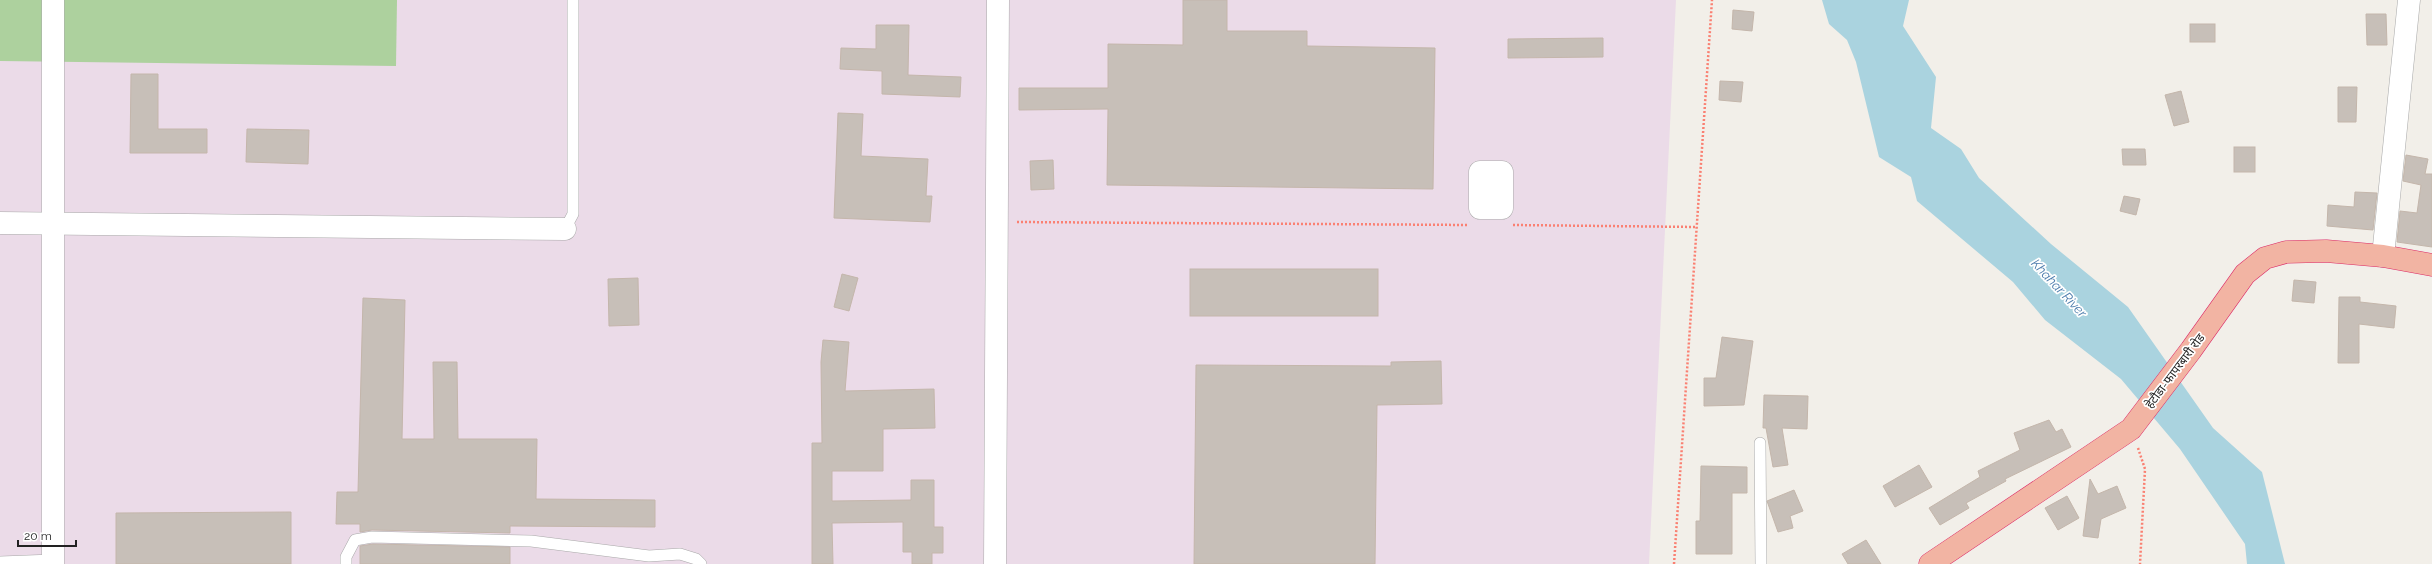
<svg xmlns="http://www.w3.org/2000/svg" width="2432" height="564" font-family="Raleway,'Noto Sans Devanagari',sans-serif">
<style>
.industrial{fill:#ebdbe8}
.forest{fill:#add19e}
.water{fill:#aad3df}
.building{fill:#c7bfb8;stroke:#c4b6ab}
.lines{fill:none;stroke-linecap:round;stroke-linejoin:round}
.service-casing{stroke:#a9a9a9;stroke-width:12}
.minor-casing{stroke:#a9a9a9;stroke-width:23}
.trunk-casing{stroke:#dc2a67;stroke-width:23}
.path{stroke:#fa8072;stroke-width:2.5;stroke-dasharray:2 2;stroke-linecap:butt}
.service{stroke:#fff;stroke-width:11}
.minor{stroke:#fff;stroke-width:22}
.trunk{stroke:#f2b4a3;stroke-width:22}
.labels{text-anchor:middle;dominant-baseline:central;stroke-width:3.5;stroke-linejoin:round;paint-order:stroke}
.street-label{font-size:12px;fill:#222;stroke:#fff}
.water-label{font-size:13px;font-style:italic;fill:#4a7aab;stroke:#fff}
</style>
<rect width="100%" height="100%" fill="#f2efe9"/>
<path class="industrial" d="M0,0H1676L1649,564H0Z"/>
<path class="forest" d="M0,0H397L396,66L0,61Z"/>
<path class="water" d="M1822,0H1909L1903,26L1936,77L1931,128L1961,149L1979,178L2051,244L2128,307L2213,428L2262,472L2285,564H2247L2245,544L2180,449L2121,379L2045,320L2013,282L1917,201L1911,177L1879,157L1856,62L1847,40L1829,24Z"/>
<g class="building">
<path d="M1183,0H1227V31H1307V46L1435,48L1433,189L1107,185L1108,109L1019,110V88H1108V44L1183,45Z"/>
<path d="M1733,10L1754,12L1752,31L1732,29Z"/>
<path d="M2366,14H2386L2387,45H2367Z"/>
<rect x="2190" y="24" width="25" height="18"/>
<path d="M876,25H909L908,75L961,77L960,97L882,94V71L840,69L841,48L876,49Z"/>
<path d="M1603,38V57L1508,58V39Z"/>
<path d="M131,74H158V129H207V153H130Z"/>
<path d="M1720,81L1743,82L1741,102L1719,100Z"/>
<path d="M2338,87H2357L2356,122H2338Z"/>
<path d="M2181,91L2189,122L2174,126L2165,95Z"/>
<path d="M838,113L863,114L861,156L928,159L926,196H932L930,222L834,218Z"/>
<path d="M247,129L309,130L308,164L246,162Z"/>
<rect x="2234" y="147" width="21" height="25"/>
<path d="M2122,149H2145L2146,165H2123Z"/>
<path d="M2406,155L2428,159L2425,174H2432V247L2397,242L2400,211L2417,213L2421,185L2403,181Z"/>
<path d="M1053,160L1054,189L1031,190L1030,161Z"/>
<path d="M2355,192L2377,193L2373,230L2327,226L2328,205L2354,207Z"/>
<path d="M2124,196L2140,199L2136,215L2120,211Z"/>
<rect x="1190" y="269" width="188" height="47"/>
<path d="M842,274L858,278L849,311L834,307Z"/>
<path d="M638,278L639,325L609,326L608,279Z"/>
<path d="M2294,280L2316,282L2314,303L2292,301Z"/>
<path d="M2339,297H2360V302L2396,306L2394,328L2359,324V363H2338Z"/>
<path d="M363,298L405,300L402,439H434L433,362H457L458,439H537L536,499L655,500V527L510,526V533L372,530L360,532V524H336L337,492H358Z"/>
<path d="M1722,337L1753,341L1744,405L1704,406V378H1716Z"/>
<path d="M823,340L849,342L845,391L934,389L935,428L883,429V471H832V501L911,500V480H934V527H943V553H932V564H912V552H903V522L832,523L833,564H812V443H822L821,362Z"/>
<path d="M1441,361L1442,404L1377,405L1375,564H1194L1196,365L1391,366V362Z"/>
<path d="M1764,395L1808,396L1807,429L1782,428L1788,465L1773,467L1766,428H1763Z"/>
<path d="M2049,420L2056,432L2062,429L2071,447L2005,479L2006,481L1966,503L1969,508L1940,525L1929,508L1980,477L1978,471L2020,450L2014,433Z"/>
<path d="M1919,465L1932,487L1895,507L1883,486Z"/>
<path d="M1701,466L1747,467V493H1732V554H1696V521H1700Z"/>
<path d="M2090,479L2098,494L2117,486L2126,508L2101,519L2098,538L2083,536Z"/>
<path d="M1794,490L1803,511L1790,516L1793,528L1778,532L1767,501Z"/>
<path d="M2067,496L2079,518L2058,530L2045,508Z"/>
<path d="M291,512V564H116V513Z"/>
<path d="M1866,540L1881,564H1848L1842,554Z"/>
<path d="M373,544L510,547V564H360V546Z"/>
</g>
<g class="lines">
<g class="service-casing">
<g id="service">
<path d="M565,229L573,214V0"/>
<path d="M1760,443L1761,564"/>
<path d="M0,562L53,560"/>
<path d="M346,564V557L355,540L372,537L531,541L649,556L680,554L696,559L701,564"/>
</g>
</g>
<g class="minor-casing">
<g id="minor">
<path d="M53,0V564"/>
<rect x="1480" y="172" width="22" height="36"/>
<path d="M0,223L565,229"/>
<path d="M2383,256L2409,0"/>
<path d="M995,564L998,0"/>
</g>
</g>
<g class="trunk-casing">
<path id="trunk" d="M1930,564L2131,429L2191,350L2245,274L2265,258L2286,252L2326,251L2383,256L2432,265"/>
</g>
<g class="path">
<path d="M1017,222L1468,225"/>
<path d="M1513,225L1697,227"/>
<path d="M2138,448L2145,469L2140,564"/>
<path d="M1674,564L1712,0"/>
</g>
<use href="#service" class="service"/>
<use href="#minor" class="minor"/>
<use href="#trunk" class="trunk"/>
</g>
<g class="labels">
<g class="street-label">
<text transform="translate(2175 371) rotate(-53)">हेटौडा-फापरबारी रोड</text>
</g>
<g class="water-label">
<text transform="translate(2059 288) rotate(47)">Khahar River</text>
</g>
</g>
<path d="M18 540v6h58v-6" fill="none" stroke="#222222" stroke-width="2"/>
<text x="24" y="540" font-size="12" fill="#222222" stroke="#ffffff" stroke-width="3" paint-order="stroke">20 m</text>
</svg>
